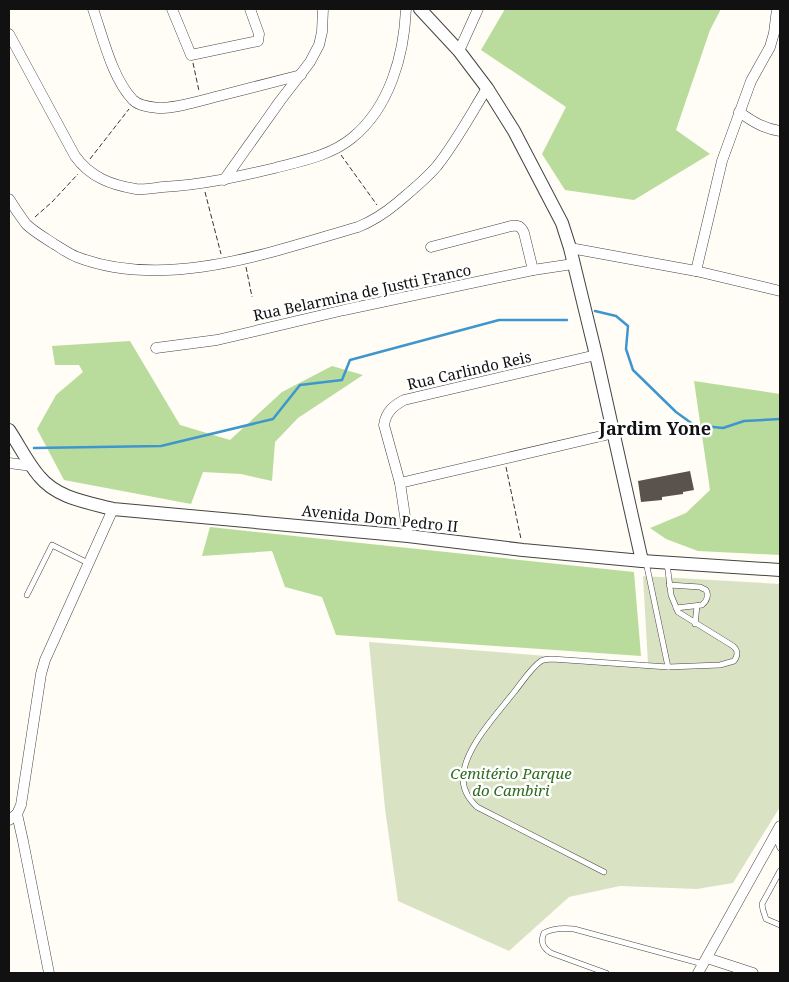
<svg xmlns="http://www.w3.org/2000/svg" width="789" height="982" font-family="'Noto Serif',serif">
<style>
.forest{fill:#b9dc9c}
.cemetery{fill:#d9e3c4}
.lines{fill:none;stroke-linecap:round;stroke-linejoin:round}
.stream{stroke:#3f96cf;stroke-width:2.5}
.building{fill:#5a524d}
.service-casing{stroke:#444;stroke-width:6}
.minor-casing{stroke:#444;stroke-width:11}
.tertiary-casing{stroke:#444;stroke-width:14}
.path{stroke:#333;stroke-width:1;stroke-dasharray:5 2.5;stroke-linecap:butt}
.service{stroke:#fff;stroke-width:5}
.minor{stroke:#fff;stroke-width:10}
.tertiary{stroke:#fff;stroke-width:12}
.labels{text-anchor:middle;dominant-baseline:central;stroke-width:5;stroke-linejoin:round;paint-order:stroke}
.street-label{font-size:15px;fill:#111;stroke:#fff}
.park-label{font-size:15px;font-style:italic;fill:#2f6b1f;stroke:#fff}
.quarter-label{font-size:18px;font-weight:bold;fill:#111;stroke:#fff}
</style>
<rect width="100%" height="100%" fill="#fffdf5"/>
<g class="forest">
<path d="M505,9H721L710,30L676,130L710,154L634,200L565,190L542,154L566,107L481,50Z"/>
<path d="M130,341L180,425L230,440L282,392L332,366L363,375L298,418L275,442L272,481L241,474L203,472L191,504L64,480L37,429L56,395L83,372L79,365H55L52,346Z"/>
<path d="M694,381L780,394V555L698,551L666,539L650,528L686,513L710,490Z"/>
<path d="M210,527L634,572L641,656L336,635L322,597L285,587L272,551L202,556Z"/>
</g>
<path class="cemetery" d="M643,576L780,584V807L733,883L697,889L620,886L569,897L509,951L398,901L385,809L369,642L648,664Z"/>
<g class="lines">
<g class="stream">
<path d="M595,311L616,316L628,326L626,349L633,370L676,412L694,425L723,428L744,421L780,419"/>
<path d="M34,448L161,446L273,419L300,385L342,380L350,360L499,320H567"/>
<path d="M9,453V454"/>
</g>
</g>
<path class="building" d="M690,471L694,490L683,492V494L662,497V500L641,502L638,481Z"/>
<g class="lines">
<g class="service-casing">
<g id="service">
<path d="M667,563L671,595L678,612L733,646C738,650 738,656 734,661L720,665L668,667"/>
<path d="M669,585L700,587L706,590C709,595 707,601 702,605L676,608"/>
<path d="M27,595L52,545L88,563"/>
<path d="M695,624L697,606"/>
<path d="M775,836L780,848"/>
<path d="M780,871L762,904L763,910L766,919L780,925"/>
<path d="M604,872L477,807C469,799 464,792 463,780C462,750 498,713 515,691C523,681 531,668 541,661C545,659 548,659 552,659L668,667L646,562"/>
<path d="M606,973L551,953C543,948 540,942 544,933C553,928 563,928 574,929L703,964"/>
</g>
</g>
<g class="minor-casing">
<g id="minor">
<path d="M93,9C103,37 112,78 133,100C139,106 150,107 158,108C178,108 199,101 219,96C246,89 273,82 301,75"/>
<path d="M172,9L191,55L258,41L259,34L250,9"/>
<path d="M9,34L75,156C90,177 111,185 136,189C145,190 154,188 163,187C201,185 237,177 275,168C301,161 330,156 352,138C390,107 404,55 406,9"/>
<path d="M459,51L478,9"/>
<path d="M739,112C752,121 764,129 780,131"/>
<path d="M224,180L280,101L310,62L319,45L322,32L323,9"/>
<path d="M9,199C14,207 20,216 26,224C33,231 45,238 54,244C61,248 69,254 77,257C166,291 271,252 358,227C373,221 385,213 397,203C411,191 425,180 437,166C456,142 471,114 487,88"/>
<path d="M431,247L511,226C518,225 521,226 524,233L533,270"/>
<path d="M570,248L696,271L780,291"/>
<path d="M696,271L722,161L751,81L770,47L774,33L777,9"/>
<path d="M156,348L217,340L344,310L533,270L573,264"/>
<path d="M9,463L32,466"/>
<path d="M400,483L614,433"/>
<path d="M408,536L400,483L384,425C386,412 393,406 404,400L596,355"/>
<path d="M17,814L23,841L49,973"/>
<path d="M9,820L17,814L21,805L41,674L45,660L113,509"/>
<path d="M707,958L753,973"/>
<path d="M698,973L780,826"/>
</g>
</g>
<g class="tertiary-casing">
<g id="tertiary">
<path d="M420,9L459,51L487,88L514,131L562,223L570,248L596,355L642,561"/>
<path d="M9,430C19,445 27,462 39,476C57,498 86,502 113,509L408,536L523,550L642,561L780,570"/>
</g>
</g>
<g class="path">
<path d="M193,63L199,91"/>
<path d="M341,155L377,205"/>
<path d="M90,159L129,109"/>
<path d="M205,192L221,254"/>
<path d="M35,217L52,202L78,174"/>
<path d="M246,267L252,297"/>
<path d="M506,467L521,539"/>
</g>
<use href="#service" class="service"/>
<use href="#minor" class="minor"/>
<use href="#tertiary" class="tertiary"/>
</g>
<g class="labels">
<g class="street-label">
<text transform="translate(362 292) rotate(-12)">Rua Belarmina de Justti Franco</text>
<text transform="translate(469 370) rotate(-13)">Rua Carlindo Reis</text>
<text transform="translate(380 518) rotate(6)">Avenida Dom Pedro II</text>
</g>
<g class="park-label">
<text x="511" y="773">Cemitério Parque<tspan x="511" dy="17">do Cambiri</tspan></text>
</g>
<g class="quarter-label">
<text x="655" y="428">Jardim Yone</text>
</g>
</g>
<rect width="789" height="982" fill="none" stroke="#111111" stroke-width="20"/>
</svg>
